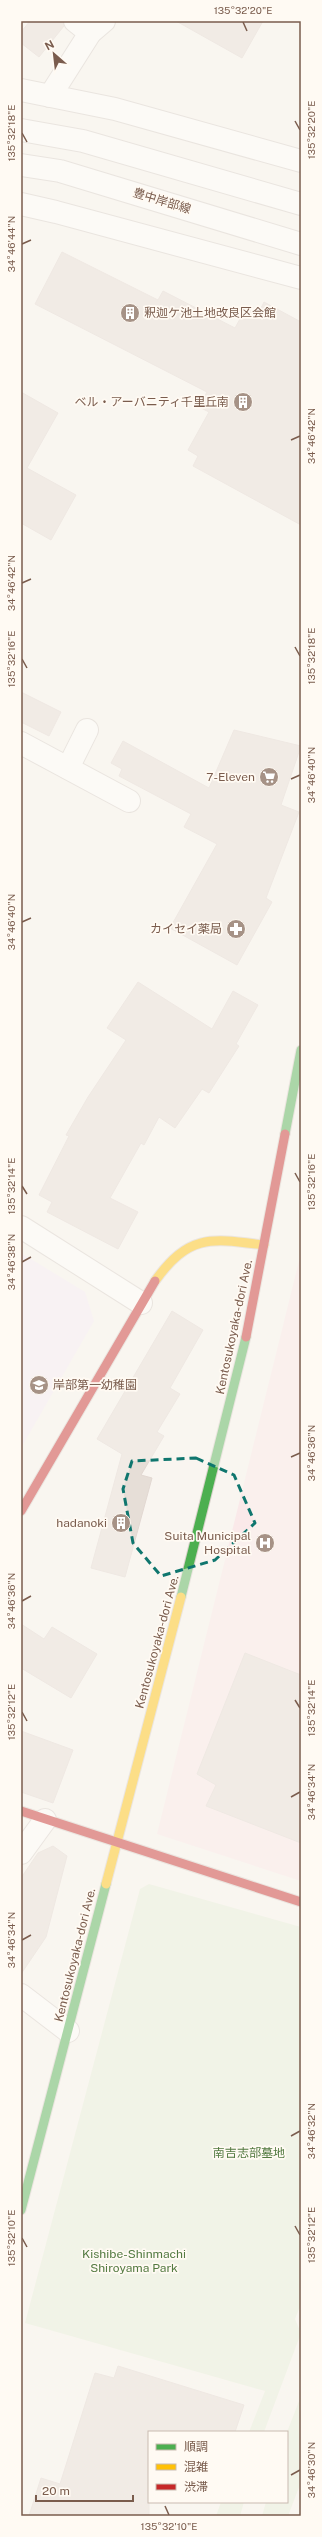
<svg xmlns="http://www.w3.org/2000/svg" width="322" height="2537" font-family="'Public Sans','Noto Sans JP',sans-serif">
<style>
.education{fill:#f6eef6}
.medical{fill:#fae9e9}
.green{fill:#e7f0db}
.building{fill:#e6ded7;stroke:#e2d8d2}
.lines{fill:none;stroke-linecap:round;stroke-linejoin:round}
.street-casing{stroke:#d7d1cb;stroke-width:24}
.fast-casing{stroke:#d9d2cb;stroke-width:11}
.slow-casing{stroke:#d9d2cb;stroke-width:11}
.jam-casing{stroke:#d9d2cb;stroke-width:11}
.street{stroke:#fefefd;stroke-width:22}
.fast{stroke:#4caf50;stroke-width:9}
.slow{stroke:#ffc107;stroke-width:9}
.jam{stroke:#c62828;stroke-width:9}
.marked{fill:none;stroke:#0f766e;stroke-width:3;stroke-dasharray:8 5;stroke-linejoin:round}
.ticks{fill:none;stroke:#7a5c4d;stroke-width:1.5}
.labels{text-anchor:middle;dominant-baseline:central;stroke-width:3.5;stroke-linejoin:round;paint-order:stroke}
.street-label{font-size:12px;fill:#7a5c4d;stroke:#fffaf3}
.poi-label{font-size:12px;fill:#7a5c4d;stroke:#fffaf3;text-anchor:end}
.park-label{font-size:12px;fill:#537a41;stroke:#fffaf3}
.neatline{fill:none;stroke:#7a5c4d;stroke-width:1.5}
.ticks-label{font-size:10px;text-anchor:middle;fill:#7a5c4d}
</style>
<rect width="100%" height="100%" fill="#f9f5f0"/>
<path class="education" d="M21,1253L85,1292L94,1321L21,1448Z"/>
<path class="medical" d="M301,1253V1881L157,1834Z"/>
<g class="green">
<path d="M149,1884L301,1927V2304L295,2319L301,2333L264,2432H249L265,2391L25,2323L140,1889Z"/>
<path d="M301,2396V2482L288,2516H262L266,2502H287V2432Z"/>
<path d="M221,2502H244L240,2516H216Z"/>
</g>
<g class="building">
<path d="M30,21H63L64,26L39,57L21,43V32Z"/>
<path d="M176,21H263L242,58Z"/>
<path d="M62,252L158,300L163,291L235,328L246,308L258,314L264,302L301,322V525L193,466L198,456L188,450L209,412L199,407L207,392L35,304Z"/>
<path d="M21,392L58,413L27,468L76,495L51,540L21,523Z"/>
<path d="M21,692L61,712L49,736L21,722Z"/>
<path d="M234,730L301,746L281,805L299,812L266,898L272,902L237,965L170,928L217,844L184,827L191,814L119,776L122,769L111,763L123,741L209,788Z"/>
<path d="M138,982L212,1029L233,991L258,1005L236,1044L239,1046L209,1093L202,1089L175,1128L159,1117L144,1145L141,1143L110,1198L138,1212L118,1249L47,1212L52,1202L39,1195L69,1136L66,1135L88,1097L126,1040L107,1028Z"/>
<path d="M172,1311L203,1330L170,1388L180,1394L157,1432L164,1436L141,1475L152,1478L125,1577L91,1568L122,1454L97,1439Z"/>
<path d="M21,1624L44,1639L52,1627L97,1654L71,1698L21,1668Z"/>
<path d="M245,1653L301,1675V1843L206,1806L216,1785L197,1774Z"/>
<path d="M21,1731L73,1750L53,1803L21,1792Z"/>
<path d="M53,1846L67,1856L46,1937L21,1974V1878L38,1853Z"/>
<path d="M118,2366L244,2405L235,2432H149V2516H29L41,2478L60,2484L95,2373L114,2378Z"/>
</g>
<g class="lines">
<g class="street-casing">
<g id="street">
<path d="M75,21L90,33"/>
<path d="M21,90L115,109L301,161"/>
<path d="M50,96L90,33L104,21"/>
<path d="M21,130L83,141L301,204"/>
<path d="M21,165L60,171L301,244"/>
<path d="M21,204L56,212L301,278"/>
<path d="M21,743L129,801"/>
<path d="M68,768L87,730"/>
<path d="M21,1227L141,1303"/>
<path d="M21,1853L45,1820"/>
<path d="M21,1995L68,2031"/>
</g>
</g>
<g class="fast-casing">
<g id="fast">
<path d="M285,1134L301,1050"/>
<path d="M181,1597L246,1337"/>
<path d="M21,2210L106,1884"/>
</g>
</g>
<g class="slow-casing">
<g id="slow">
<path d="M155,1281C189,1234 210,1238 264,1245"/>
<path d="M106,1884L181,1597"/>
</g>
</g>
<g class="jam-casing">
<g id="jam">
<path d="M246,1337L285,1134"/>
<path d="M21,1511L155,1281"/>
<path d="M21,1811L301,1902"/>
</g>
</g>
<use href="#street" class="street"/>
<use href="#fast" class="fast"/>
<use href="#slow" class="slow"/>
<use href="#jam" class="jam"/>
</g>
<path d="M0 0H322V2537H0ZM196,1458L234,1475L255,1523L215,1560L161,1576L133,1543L123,1489L132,1461Z" fill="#f9f5f0" fill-opacity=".55" fill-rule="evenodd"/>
<path class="marked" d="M196,1458L234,1475L255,1523L215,1560L161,1576L133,1543L123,1489L132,1461Z"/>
<path class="ticks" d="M243,22L247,31M295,121L300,130M22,133L27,142M22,244L31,240M291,440L300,436M22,583L31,579M295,647L300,656M22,659L27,668M291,779L300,775M22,922L31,918M295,1173L300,1182M22,1186L27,1194M22,1262L31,1257M291,1457L300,1453M22,1601L31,1596M295,1700L300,1708M22,1712L27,1721M291,1797L300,1792M22,1940L31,1935M291,2136L300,2131M295,2226L300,2235M22,2238L27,2247M291,2475L300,2470M165,2506L169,2515"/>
<defs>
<g id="building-disc" transform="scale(1)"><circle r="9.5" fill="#a69286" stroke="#fffaf3"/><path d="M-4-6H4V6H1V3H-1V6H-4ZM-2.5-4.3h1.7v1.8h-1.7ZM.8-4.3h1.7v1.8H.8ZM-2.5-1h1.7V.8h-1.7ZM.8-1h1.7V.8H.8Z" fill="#fff"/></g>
<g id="supermarket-disc" transform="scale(1)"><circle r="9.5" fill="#a69286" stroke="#fffaf3"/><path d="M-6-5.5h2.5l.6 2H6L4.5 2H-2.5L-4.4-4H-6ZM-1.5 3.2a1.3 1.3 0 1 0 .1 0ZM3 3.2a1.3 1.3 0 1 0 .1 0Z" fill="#fff"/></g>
<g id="pharmacy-disc" transform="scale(1)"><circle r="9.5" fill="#a69286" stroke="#fffaf3"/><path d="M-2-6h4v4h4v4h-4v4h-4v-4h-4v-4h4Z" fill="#fff"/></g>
<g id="school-disc" transform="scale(1)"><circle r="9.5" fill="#a69286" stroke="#fffaf3"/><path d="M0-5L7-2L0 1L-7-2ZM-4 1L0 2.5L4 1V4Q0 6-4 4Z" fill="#fff"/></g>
<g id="hospital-disc" transform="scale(1)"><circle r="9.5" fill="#a69286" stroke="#fffaf3"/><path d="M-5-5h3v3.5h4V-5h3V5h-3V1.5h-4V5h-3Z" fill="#fff"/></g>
</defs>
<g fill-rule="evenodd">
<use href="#building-disc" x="130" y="313"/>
<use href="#building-disc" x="243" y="402"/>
<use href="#supermarket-disc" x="269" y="777"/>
<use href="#pharmacy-disc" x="236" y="929"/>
<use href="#school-disc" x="39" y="1385"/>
<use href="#building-disc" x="121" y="1523"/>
<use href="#hospital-disc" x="265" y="1543"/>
</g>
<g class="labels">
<g class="street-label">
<text transform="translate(162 201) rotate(17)">豊中岸部線</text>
<text transform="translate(234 1327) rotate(-78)">Kentosukoyaka-dori Ave.</text>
<text transform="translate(157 1642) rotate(-75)">Kentosukoyaka-dori Ave.</text>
<text transform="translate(75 1955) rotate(-76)">Kentosukoyaka-dori Ave.</text>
</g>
<g class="poi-label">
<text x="144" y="313" text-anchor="start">釈迦ケ池土地改良区会館</text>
<text x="229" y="402">ベル・アーバニティ千里丘南</text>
<text x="255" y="777">7-Eleven</text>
<text x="222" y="929">カイセイ薬局</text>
<text x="53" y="1385" text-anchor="start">岸部第一幼稚園</text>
<text x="107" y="1523">hadanoki</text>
<text x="251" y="1536">Suita Municipal<tspan x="251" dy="14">Hospital</tspan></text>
</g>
<g class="park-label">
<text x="249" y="2153">南吉志部墓地</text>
<text x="134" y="2254">Kishibe-Shinmachi<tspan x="134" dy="14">Shiroyama Park</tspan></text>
</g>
</g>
<rect width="322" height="2537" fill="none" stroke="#fffaf3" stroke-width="44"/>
<rect x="148" y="2431" width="140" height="72" fill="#fffaf3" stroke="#cabbb1"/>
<rect x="156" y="2444" width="20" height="6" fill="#4caf50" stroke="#cabbb1"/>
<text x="184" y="2451" font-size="12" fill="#7a5c4d">順調</text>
<rect x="156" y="2464" width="20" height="6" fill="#ffc107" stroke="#cabbb1"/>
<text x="184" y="2471" font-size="12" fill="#7a5c4d">混雑</text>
<rect x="156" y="2484" width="20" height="6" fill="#c62828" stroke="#cabbb1"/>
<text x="184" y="2491" font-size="12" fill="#7a5c4d">渋滞</text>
<g transform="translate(54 54) rotate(332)" stroke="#fffaf3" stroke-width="3" paint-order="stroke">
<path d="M0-3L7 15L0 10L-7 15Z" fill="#7a5c4d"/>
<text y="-6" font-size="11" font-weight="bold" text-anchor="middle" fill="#7a5c4d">N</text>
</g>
<path d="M36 2495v6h97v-6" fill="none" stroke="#7a5c4d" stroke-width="2"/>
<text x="42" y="2495" font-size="12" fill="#7a5c4d" stroke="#fffaf3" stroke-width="3" paint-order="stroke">20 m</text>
<rect x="22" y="22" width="278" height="2493" class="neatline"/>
<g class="ticks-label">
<text x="243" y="14">135°32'20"E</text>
<text transform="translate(311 130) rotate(-90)" y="4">135°32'20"E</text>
<text transform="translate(11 133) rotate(-90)" y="4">135°32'18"E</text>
<text transform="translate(11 244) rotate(-90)" y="4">34°46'44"N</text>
<text transform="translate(311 436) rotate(-90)" y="4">34°46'42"N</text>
<text transform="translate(11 583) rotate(-90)" y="4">34°46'42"N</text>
<text transform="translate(311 656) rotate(-90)" y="4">135°32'18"E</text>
<text transform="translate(11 659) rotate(-90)" y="4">135°32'16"E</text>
<text transform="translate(311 775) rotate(-90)" y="4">34°46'40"N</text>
<text transform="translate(11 922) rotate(-90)" y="4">34°46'40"N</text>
<text transform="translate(311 1182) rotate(-90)" y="4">135°32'16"E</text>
<text transform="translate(11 1186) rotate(-90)" y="4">135°32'14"E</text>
<text transform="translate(11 1262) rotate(-90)" y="4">34°46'38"N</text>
<text transform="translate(311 1453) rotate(-90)" y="4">34°46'36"N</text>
<text transform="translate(11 1601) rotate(-90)" y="4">34°46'36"N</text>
<text transform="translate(311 1708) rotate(-90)" y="4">135°32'14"E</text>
<text transform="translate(11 1712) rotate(-90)" y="4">135°32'12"E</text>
<text transform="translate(311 1792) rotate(-90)" y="4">34°46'34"N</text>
<text transform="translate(11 1940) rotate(-90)" y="4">34°46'34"N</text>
<text transform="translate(311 2131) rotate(-90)" y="4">34°46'32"N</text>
<text transform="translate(311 2235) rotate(-90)" y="4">135°32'12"E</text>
<text transform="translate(11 2238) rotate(-90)" y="4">135°32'10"E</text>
<text transform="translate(311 2470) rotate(-90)" y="4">34°46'30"N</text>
<text x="169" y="2530">135°32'10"E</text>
</g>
</svg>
